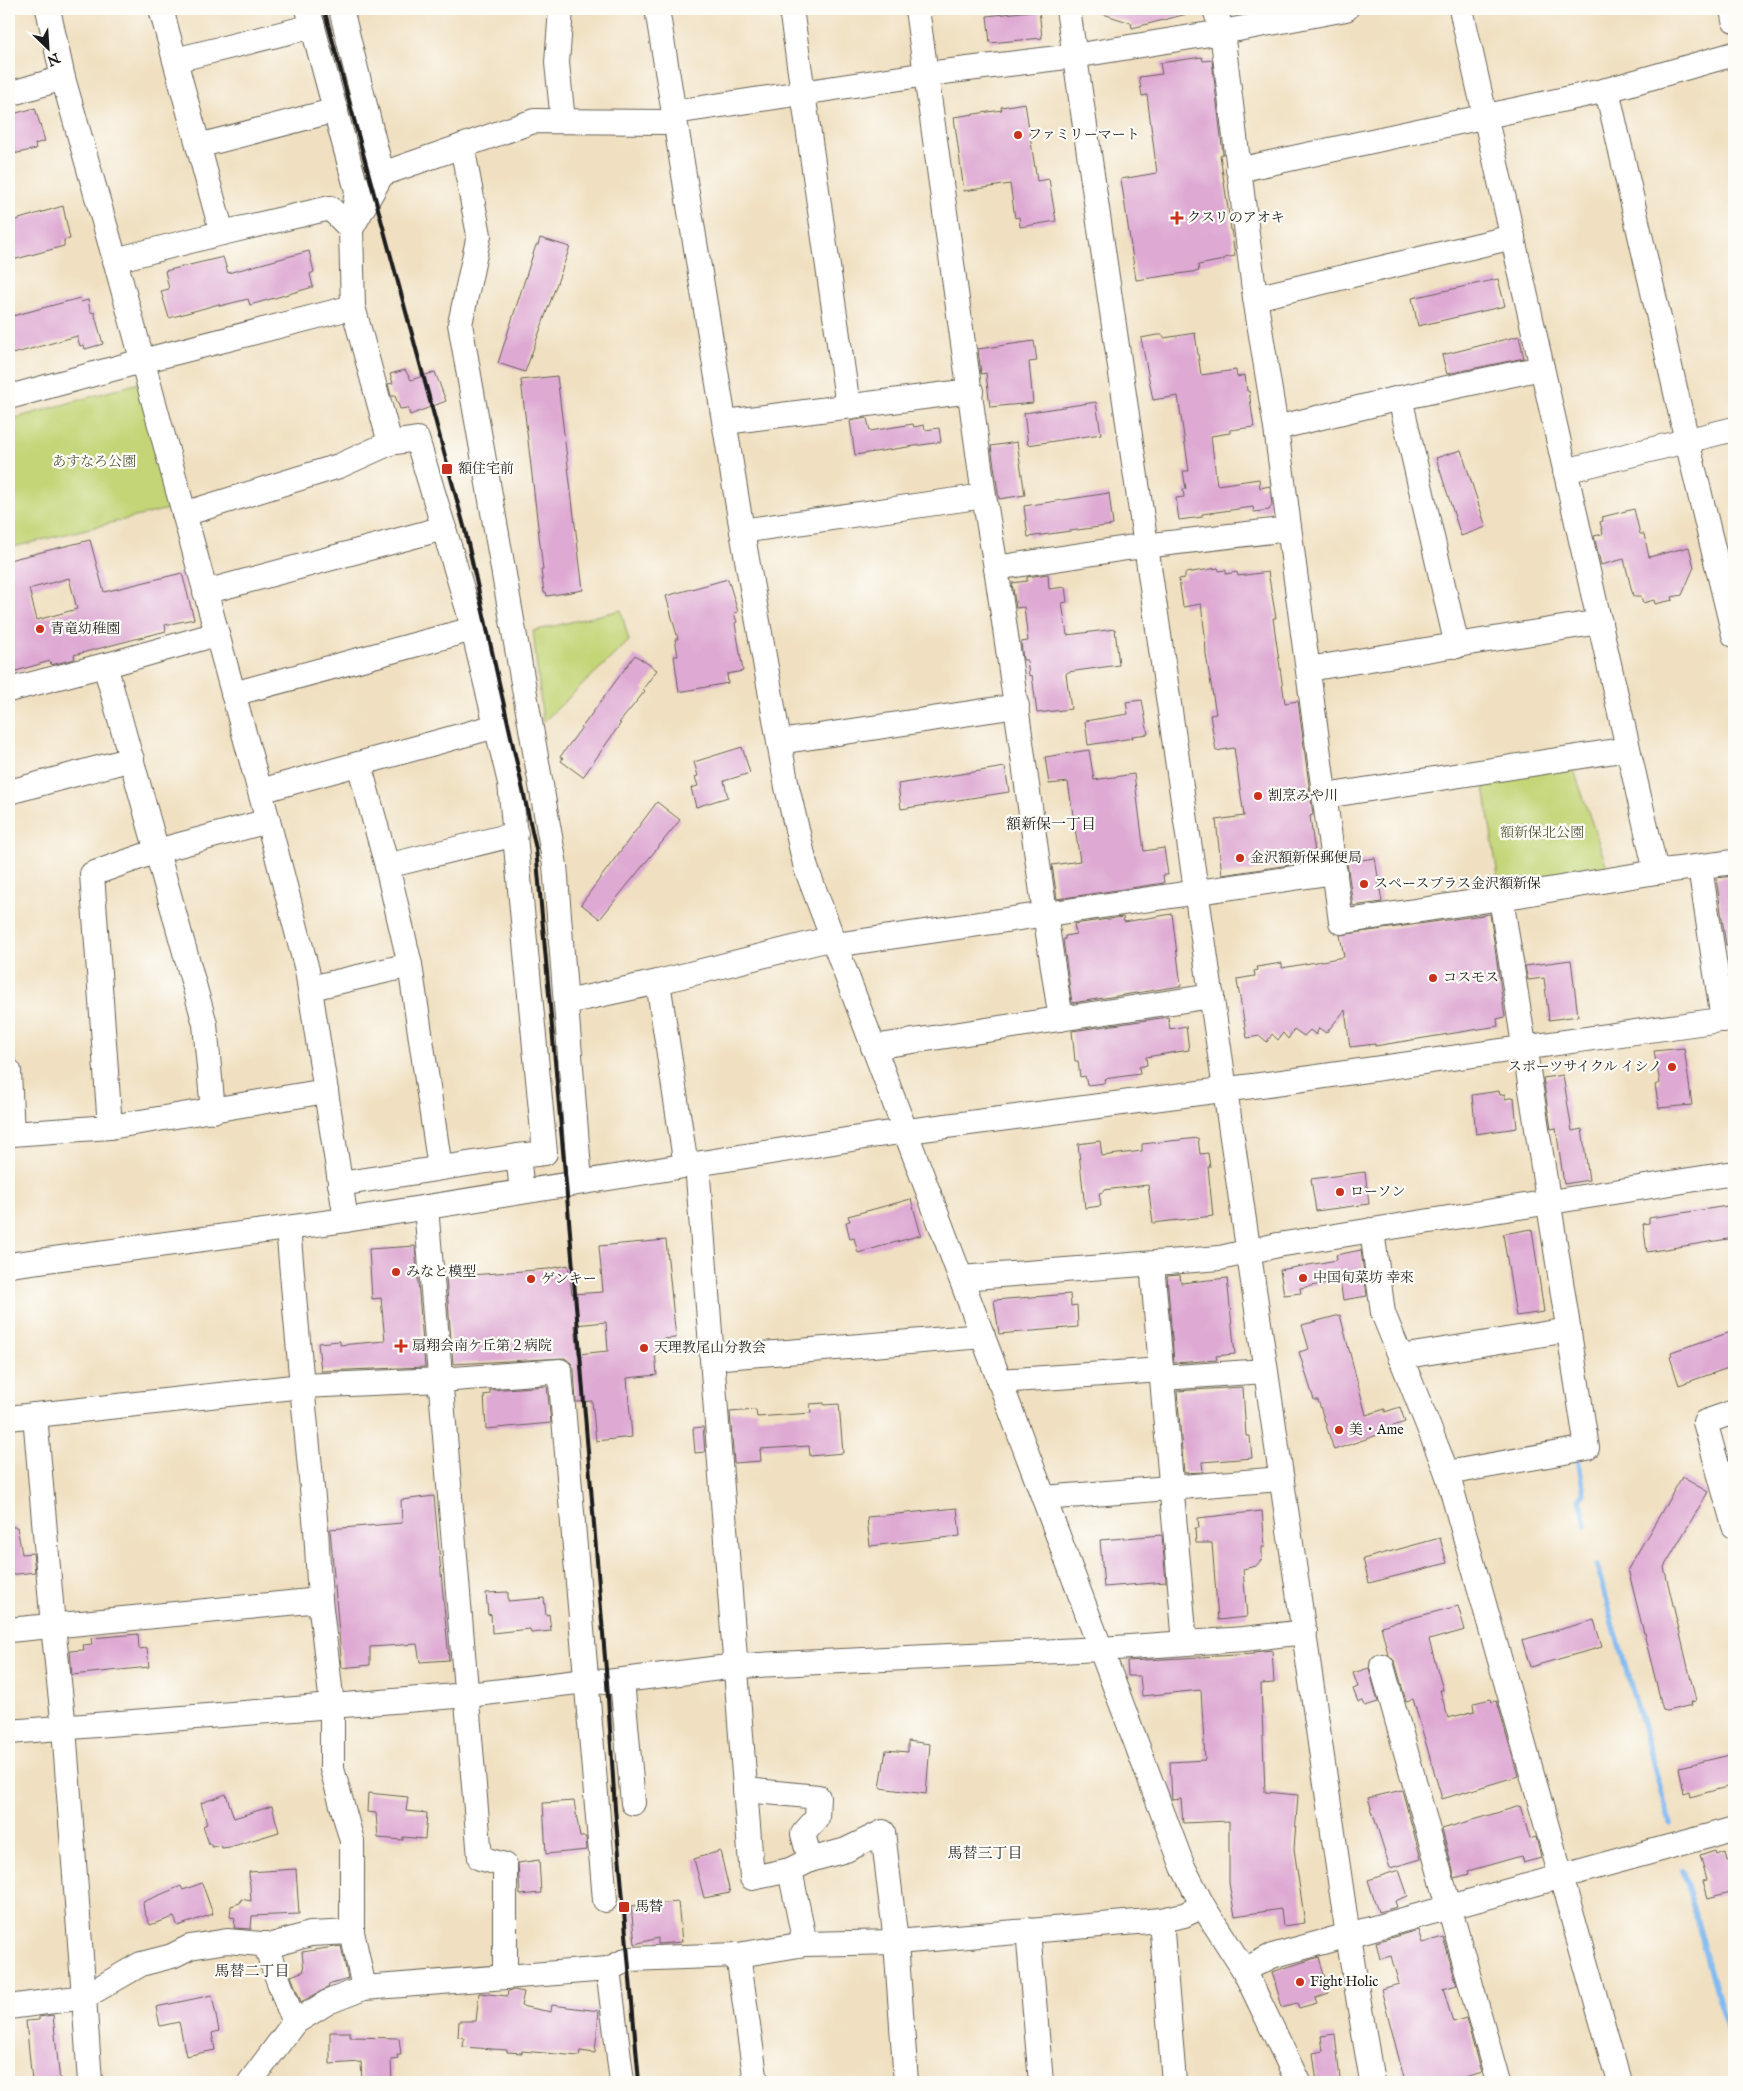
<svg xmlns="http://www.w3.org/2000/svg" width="1743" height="2091" font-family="'IM FELL English','Noto Serif JP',serif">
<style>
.green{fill:#c3d577;stroke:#70784a}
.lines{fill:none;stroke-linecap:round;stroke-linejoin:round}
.stream{stroke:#81b9f1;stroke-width:5.5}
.building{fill:#dea9d3;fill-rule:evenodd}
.minor-casing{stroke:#666156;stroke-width:26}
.minor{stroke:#fff;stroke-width:24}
.rail{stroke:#1c1c1c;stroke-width:4}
.poi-dot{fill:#c8321e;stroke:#fdfcf7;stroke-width:2}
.labels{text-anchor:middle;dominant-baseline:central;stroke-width:4.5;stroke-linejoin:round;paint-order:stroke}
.poi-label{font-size:14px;fill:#1c1c1c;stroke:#fdfcf7;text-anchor:start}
.park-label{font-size:14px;fill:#565d3c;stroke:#fdfcf7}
.neighbourhood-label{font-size:15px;fill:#1c1c1c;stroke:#fdfcf7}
</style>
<rect width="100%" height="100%" fill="#fdfcf7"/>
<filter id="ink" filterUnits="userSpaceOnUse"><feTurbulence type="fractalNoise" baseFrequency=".02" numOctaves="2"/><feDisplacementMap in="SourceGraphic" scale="10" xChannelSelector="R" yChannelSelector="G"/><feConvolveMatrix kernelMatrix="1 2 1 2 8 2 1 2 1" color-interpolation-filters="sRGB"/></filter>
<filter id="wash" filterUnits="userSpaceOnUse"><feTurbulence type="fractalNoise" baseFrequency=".0096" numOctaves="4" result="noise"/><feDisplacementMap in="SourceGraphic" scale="20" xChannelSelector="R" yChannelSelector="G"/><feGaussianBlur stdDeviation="1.12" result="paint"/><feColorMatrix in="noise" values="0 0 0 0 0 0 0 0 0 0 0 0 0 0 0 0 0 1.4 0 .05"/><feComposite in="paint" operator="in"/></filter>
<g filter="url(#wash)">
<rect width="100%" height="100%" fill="#f0e0c1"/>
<g class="green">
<path d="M139,383L172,508L9,548V420Z"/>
<path d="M621,610L629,641L543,722L533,631Z"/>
<path d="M1573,767L1609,873L1500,890L1483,781Z"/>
</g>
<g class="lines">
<g class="stream">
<path d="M1578,1458L1584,1493L1580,1498L1586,1525"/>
<path d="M1597,1567L1670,1823"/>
<path d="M1683,1870L1734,2054"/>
</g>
</g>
<g id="blocks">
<g class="building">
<path d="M1098,9H1186L1187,14L1132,28L1131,23L1097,12Z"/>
<path d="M1039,10L1042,38L990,43L987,16Z"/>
<path d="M1202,57L1203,61L1212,60L1223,154L1220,155L1235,256L1224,258V260L1198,265L1199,271L1136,280L1121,179L1157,173L1147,95L1142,96L1139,77L1162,74L1160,63Z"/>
<path d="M1025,103L1037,181L1049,179L1056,221L1020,227L1019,217L1015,218L1010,184L964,191L954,117L1002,110L1001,107Z"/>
<path d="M35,108L45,141L35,144L36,149L13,154L12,149L9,150V115Z"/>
<path d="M63,206L70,239L64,240V246L9,261V222Z"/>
<path d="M540,238L570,247L525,372L498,363L536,245H538Z"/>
<path d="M309,251L314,272L310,274L313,287L250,305L248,299L220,306L219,304L169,318L161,291L169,289L165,271L223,257L228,273Z"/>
<path d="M1498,279L1505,306L1418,326L1412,298Z"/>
<path d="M80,298L81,302L88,300L90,310L92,313L94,312L103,344L85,349L84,345L80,346L77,336L9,355V317Z"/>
<path d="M1195,333L1201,375L1236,370L1237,377L1245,375L1247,391H1249L1254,427L1230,430V433L1211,436L1217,485L1259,479L1260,488L1270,486L1272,505L1269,510L1254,512L1253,507L1202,514V517L1179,520L1176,498L1184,497L1183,489H1186L1183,471H1189L1178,396L1153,400L1141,338L1157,335H1163L1164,338Z"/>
<path d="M1519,336L1524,358L1447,374L1442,355Z"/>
<path d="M1034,341L1037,361L1029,362L1033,403L990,407L986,373L981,374L978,349Z"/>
<path d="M405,370L411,380L435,372L446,401L410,415L408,408L400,409L395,396H391L388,384L393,383L390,374Z"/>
<path d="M557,376L583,590L547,596L546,592L544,593L541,570H543L521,380Z"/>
<path d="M1096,402L1101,434L1028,445L1024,413Z"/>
<path d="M867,418L870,431L913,424L914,427L924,425L925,430L939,428L941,442L855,455L850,421Z"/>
<path d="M1017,442L1025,495L999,499L991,446Z"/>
<path d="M1461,450L1486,527L1461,536L1436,458Z"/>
<path d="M1109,493L1113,525L1028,537L1024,506Z"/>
<path d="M1634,509L1640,534H1644L1649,557L1689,547L1694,567L1682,595L1672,597L1673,600L1655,604L1654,600L1643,603L1641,596H1633L1624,559L1601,565L1594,536L1603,534L1600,522L1603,521L1602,517Z"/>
<path d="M90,540L104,592L182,573L194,619L165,625L166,631L74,655L75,659L51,665L50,661L9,673V560ZM69,578L77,609L37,620L29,589Z"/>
<path d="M1218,568L1219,571L1226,570V574L1237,572L1238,576L1268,572L1276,618H1273L1285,703L1298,701L1313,815L1310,816L1316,861L1222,875L1216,820L1244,816L1234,748L1216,751L1210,715L1216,714L1206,655L1205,635L1201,604L1183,607L1179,579L1185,578V573Z"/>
<path d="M1048,574L1049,589L1065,587L1067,602L1062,603L1067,635L1115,629L1119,665L1068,672L1066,674L1071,709L1037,713L1032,675L1029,676L1027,660H1023L1021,642L1028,641L1024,607L1016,608L1012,583L1027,581V577Z"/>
<path d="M728,579L738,612L734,613L737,622L735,623L743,671L727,674L728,683L679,692L674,656H678L675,639H678L666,596Z"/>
<path d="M635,655L657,670L643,689L645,691L619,723H621L583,777L561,761L563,758L560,757Z"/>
<path d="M1142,700L1148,734L1132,736L1133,738L1088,745L1085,721L1128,714L1126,702Z"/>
<path d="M742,747L750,773L724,781L728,797L696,807L691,788L698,786L695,777L698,776L694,762Z"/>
<path d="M1089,750L1094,780L1134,774L1144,851L1164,848L1168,875H1163L1164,883L1057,899L1052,865L1080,861L1068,782L1049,784L1045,757Z"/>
<path d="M1005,767L1009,792L901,809L898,784Z"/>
<path d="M657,802L680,820L600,919L581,904Z"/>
<path d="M1375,858L1382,902L1353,906L1347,862Z"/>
<path d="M1734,876V945H1726L1716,878Z"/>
<path d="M1172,914L1181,986L1072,1003L1063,940L1065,939V936L1076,934L1074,924L1123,917L1124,922Z"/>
<path d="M1490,914L1505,1017L1497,1019L1498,1026L1375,1046V1044L1350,1047L1345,1010L1326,1033L1319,1028L1316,1035L1310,1030L1304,1036L1294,1029L1288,1039L1283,1033L1278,1040L1272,1034L1267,1042L1260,1036L1247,1038L1237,981V979L1255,976L1254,971L1258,970L1257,967L1282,963V968L1344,957L1340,935Z"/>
<path d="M1571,960L1578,1016L1549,1020L1544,978L1528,980L1525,966Z"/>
<path d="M1168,1017L1170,1029L1186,1026L1189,1050L1146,1057L1147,1065L1139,1067L1140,1074L1104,1079L1105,1083L1087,1085L1085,1076L1080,1077L1078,1061H1075L1072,1031Z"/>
<path d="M1684,1048L1692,1105L1659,1108L1655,1085L1660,1083L1654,1051Z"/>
<path d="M1563,1075L1572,1131L1582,1129L1589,1180L1564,1184L1556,1128L1551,1129L1543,1078Z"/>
<path d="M1499,1091L1500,1095L1505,1094V1099L1514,1097L1517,1128L1476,1134L1472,1095Z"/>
<path d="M1198,1138L1200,1154L1208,1153L1210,1167H1208L1213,1216L1153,1223L1148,1185L1103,1190V1192L1099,1193L1101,1206L1085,1208L1078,1144L1100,1141L1102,1156L1142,1151V1144Z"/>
<path d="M1365,1172L1369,1204L1316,1211L1311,1179Z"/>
<path d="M911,1199L921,1235L858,1253L854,1238L850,1239L846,1222L850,1221L848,1216Z"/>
<path d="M1734,1205V1238L1647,1252L1643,1224L1649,1223V1218Z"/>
<path d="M1532,1229L1544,1312L1516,1316L1503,1234Z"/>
<path d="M666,1240L676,1338L662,1339L664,1351L655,1352L657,1375L627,1378L632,1437L596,1441L592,1401L576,1402L574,1369L571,1363L565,1358L453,1364L446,1277L548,1269L568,1265L572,1294L603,1292L599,1246ZM606,1322L608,1351L578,1354L575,1325Z"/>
<path d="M415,1246L425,1367L321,1371L318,1343L340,1341V1345L385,1341L381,1298L372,1299L369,1249Z"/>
<path d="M1361,1250L1367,1296L1343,1300L1340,1281L1300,1288L1301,1293L1284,1295L1280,1270L1337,1260L1336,1255Z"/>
<path d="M1180,1275L1181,1283L1227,1278L1235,1354L1216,1356L1217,1360L1174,1363L1167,1276Z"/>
<path d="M1070,1294L1071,1306L1077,1305L1078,1327L999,1334L994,1300Z"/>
<path d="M1340,1315L1366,1415L1385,1409V1412L1400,1407L1405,1422L1390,1427L1392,1430L1334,1450L1318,1400H1314L1299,1352L1309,1349L1302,1325Z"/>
<path d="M1734,1331V1366L1679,1385L1670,1357L1672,1356L1671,1352Z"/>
<path d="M547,1386L551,1423L486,1429L484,1395L490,1394V1390Z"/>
<path d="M1243,1387L1246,1436H1250L1252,1458L1202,1462L1203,1472L1184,1473L1177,1391Z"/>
<path d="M824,1403V1405L839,1404L843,1453L810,1456L809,1446L760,1449L761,1461L734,1463L730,1412L756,1410L757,1417L811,1413L810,1404Z"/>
<path d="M703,1427L705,1452L695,1453L693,1428Z"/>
<path d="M1682,1477L1708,1492L1664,1567L1696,1701L1691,1702L1692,1705L1666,1711L1663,1710L1628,1569Z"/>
<path d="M434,1496L449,1660L420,1662L417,1644L370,1647V1665L342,1668L330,1529L402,1523L401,1500Z"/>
<path d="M957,1508L960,1536L870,1546L867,1517Z"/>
<path d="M1262,1511L1265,1547H1262V1559L1256,1566L1243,1569L1247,1617L1218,1620L1212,1543H1196L1195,1528H1199L1198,1518Z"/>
<path d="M9,1527H17L22,1554L33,1553L35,1572L9,1575Z"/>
<path d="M1162,1535L1166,1582L1104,1587L1100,1540Z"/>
<path d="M1440,1538L1447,1563L1369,1583L1363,1559Z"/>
<path d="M508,1592V1601L544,1598L546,1615L549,1614L551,1631L531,1633L530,1629L492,1633L491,1614L488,1615L486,1593Z"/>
<path d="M1458,1606L1465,1630L1429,1640L1443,1690H1440L1448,1718L1475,1711L1474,1703L1491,1699L1492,1702L1497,1701L1518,1776L1442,1799L1413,1699L1406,1701L1395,1662L1388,1654L1381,1626Z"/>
<path d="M1594,1620L1602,1647L1530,1667L1522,1640Z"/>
<path d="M138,1634L139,1649L147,1648L149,1667L72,1675L70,1651L84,1650L83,1645L92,1644L91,1638Z"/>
<path d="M1272,1650L1274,1683L1261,1684L1265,1792L1298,1795L1294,1849L1305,1923L1283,1926L1281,1909L1235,1916L1229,1883V1821L1183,1823L1181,1799L1172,1800L1170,1762L1205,1760L1201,1690L1142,1696L1140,1676H1128L1127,1661L1254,1654V1652Z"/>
<path d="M1369,1668L1378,1702L1365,1706L1363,1701L1358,1702L1353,1689L1358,1687L1353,1673Z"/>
<path d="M908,1741L930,1744L926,1794L880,1788L886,1750L908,1752Z"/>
<path d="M1734,1754V1785L1690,1797L1689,1792L1684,1794L1679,1767Z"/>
<path d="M1402,1790L1421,1859L1390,1868L1368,1798Z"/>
<path d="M368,1793L408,1797L406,1811L427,1813L425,1839L403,1837V1840L378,1838L376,1813L367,1812Z"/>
<path d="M226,1794L234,1818L272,1806L279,1832L230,1847L222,1848L221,1845L212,1847L211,1844H209L203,1826L207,1824L201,1803Z"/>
<path d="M574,1801L580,1837H586L587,1850L546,1854L543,1803Z"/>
<path d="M1520,1806L1530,1839L1536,1837L1541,1858L1523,1863L1521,1856L1468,1871L1469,1874L1455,1878L1442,1829Z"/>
<path d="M720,1851L730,1893L704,1898L694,1859Z"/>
<path d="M1715,1851L1716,1854L1725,1851L1727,1860L1734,1858V1891L1708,1898L1703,1881L1707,1880L1700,1856Z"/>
<path d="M539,1860L541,1893L520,1895L518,1863Z"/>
<path d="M296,1869L299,1914L252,1916L251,1929L234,1928L235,1918L230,1917L231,1906L240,1903L241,1899L251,1901L249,1872Z"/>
<path d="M1399,1870L1408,1896L1395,1901L1397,1907L1378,1912L1368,1880Z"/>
<path d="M202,1883L213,1914L178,1926L174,1917L150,1925L144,1911L143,1902L181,1886L183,1890Z"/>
<path d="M678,1902L682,1942L658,1944V1938L635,1944L631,1906Z"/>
<path d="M1418,1930L1422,1943L1443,1937L1457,1985L1443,1989L1453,2022L1466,2018L1481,2073L1462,2079L1463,2082H1405L1381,1989L1399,1984L1391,1956L1380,1959L1376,1942Z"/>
<path d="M341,1946L348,1979L328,1985L329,1987L301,2002L291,1976L304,1971L302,1952Z"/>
<path d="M1319,1957L1329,1993L1315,1998L1317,2003L1299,2008L1297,2003L1282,2007L1272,1972Z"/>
<path d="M514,1990L524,1992L521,2006L551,2012L552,2005L599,2011L595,2053L580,2051L579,2056L522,2051V2053L507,2052V2050L463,2047L464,2038L458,2037L459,2021H476L479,1993L507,1996L508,1991Z"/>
<path d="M212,1995L219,2031L212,2033L215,2050L186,2056L179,2022L160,2026L156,2007Z"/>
<path d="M53,2015L60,2082H32L26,2021L39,2020V2017Z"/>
<path d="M330,2032H350V2037L399,2038L401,2055H397L398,2059L391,2060L392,2082H362L361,2062L330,2064Z"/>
<path d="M1335,2034L1340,2079L1317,2082L1313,2053L1323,2051L1321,2036Z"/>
</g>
</g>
</g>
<g filter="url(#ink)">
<use href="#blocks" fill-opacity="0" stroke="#666156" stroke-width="1"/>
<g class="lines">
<g class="minor-casing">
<g id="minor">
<path d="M48,9L63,78L115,260L268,821L307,970L346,1220"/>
<path d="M161,9L222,233"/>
<path d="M308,9L357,191L351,229L353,307L390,443L417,439L468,609L510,783L545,1153L518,1156L522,1191"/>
<path d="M341,9L382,174"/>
<path d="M561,9L557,63L563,121"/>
<path d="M657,9L742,531L787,787L806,868L1183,1867L1203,1906L1244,1970L1298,2082"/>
<path d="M791,9L848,406"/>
<path d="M917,9L984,496L996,568L1127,548L1289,529"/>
<path d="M1068,9L1348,1936L1372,2082"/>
<path d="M1215,9L1222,32L1255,298L1276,428L1341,922L1501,898L1656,872L1734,862"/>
<path d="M1461,9L1656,872"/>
<path d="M1732,9L1734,20"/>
<path d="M175,60L313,26"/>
<path d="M1607,90L1687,441L1734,635"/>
<path d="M9,94L63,78"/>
<path d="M198,146L336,110"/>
<path d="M462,146L479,235L460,324L555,865L580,1182"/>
<path d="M1238,170L1607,90L1734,54"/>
<path d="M115,260L222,233L330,208L351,229L382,174L534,121L667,122L675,112L927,74L1074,56L1222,32L1346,9"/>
<path d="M1255,298L1513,237"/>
<path d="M9,397L142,361L353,307"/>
<path d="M1400,398L1457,646"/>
<path d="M725,422L971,391"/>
<path d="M1276,428L1400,398L1542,368"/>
<path d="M1565,471L1734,429"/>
<path d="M184,514L339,466L390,443"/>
<path d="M742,531L984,496"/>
<path d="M996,568C1019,718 1037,869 1061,1019"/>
<path d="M205,592L444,528"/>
<path d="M100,667L217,634"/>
<path d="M1308,669L1600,622"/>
<path d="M9,690L105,665L205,1024L213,1111"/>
<path d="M233,694L473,629"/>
<path d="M779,742L1017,706"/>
<path d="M359,764L387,866"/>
<path d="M260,791L496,726"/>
<path d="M9,792L132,759"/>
<path d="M1325,796L1628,749"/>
<path d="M1700,867L1723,1020"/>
<path d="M1501,898L1587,1448L1447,1473L1619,2082"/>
<path d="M835,945L1335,872"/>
<path d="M410,965L440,1168"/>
<path d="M658,982L686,1166"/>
<path d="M311,988L410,965L387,866L516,834"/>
<path d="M567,1002L658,982L833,938"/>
<path d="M873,1047L1212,996"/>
<path d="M9,1071L12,1134L110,1127L326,1091"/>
<path d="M110,1127L92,874L157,851L268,821"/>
<path d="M697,1164L752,1878L790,1870L810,1860L846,1850L883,1832L896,1942L906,2082"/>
<path d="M340,1184L518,1156"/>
<path d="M426,1207L480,1858L505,1865V1977"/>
<path d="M1372,1230L1383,1313L1447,1473"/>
<path d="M1152,1264L1185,1643"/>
<path d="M9,1265L346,1220L877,1135L1268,1084L1734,1018"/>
<path d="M961,1278L1220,1258L1278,1245L1734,1173"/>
<path d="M1400,1357L1569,1330"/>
<path d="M712,1358L983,1336"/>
<path d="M1162,1378L1265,1371"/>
<path d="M999,1381L1162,1370"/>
<path d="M1734,1412L1705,1422L1734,1526"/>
<path d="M9,1418L35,1415"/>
<path d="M1044,1498L1282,1479"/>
<path d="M9,1630L320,1600"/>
<path d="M1382,1666L1498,2082"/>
<path d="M622,1680L633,1803"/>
<path d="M9,1732L468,1695L586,1681L607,1682L736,1666L1101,1649L1244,1639L1305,1632"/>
<path d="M745,1790L818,1797L817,1818L803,1834L810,1860"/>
<path d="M790,1870L805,1944"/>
<path d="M1161,1920L1174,2082"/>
<path d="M1028,1930L1041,2082"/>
<path d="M265,1944L294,2023"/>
<path d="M738,1955L756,2082"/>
<path d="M1244,1970L1272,1956L1734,1829"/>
<path d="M364,1988L352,1932V1841L332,1769V1705L320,1600L316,1529L302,1386L441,1380L560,1371L605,1900"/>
<path d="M9,2007L84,1997L64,1728L53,1626L35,1415L302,1386L288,1228"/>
<path d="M90,2082L84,1997L141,1964L172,1956L190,1947L227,1941L272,1945L310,1934L352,1932"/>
<path d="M250,2082L294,2023L328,2002L364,1988L608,1969"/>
<path d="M622,2082L608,1969L629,1959L738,1955L805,1944L896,1942L1161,1920L1184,1915L1203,1906"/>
</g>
</g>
<use href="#minor" class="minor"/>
<path class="rail" d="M324,9L465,530L536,849L566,1184L607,1682L615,1809L639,2082"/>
</g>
</g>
<g class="poi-dot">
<circle cx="1018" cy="135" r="5"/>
<path d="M1174.5 210.5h5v5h5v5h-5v5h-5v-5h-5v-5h5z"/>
<rect x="441" y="463" width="12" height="12" rx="2.5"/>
<circle cx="40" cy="629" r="5"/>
<circle cx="1258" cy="796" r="5"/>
<circle cx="1240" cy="858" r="5"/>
<circle cx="1364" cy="884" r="5"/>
<circle cx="1433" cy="978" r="5"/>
<circle cx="1672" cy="1067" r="5"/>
<circle cx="1340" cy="1192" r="5"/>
<circle cx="396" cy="1272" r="5"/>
<circle cx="1303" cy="1278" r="5"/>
<circle cx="531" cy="1279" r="5"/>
<path d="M398.5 1338.5h5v5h5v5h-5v5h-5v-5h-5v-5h5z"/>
<circle cx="644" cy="1348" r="5"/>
<circle cx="1339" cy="1430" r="5"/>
<rect x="618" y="1901" width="12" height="12" rx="2.5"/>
<circle cx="1300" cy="1982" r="5"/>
</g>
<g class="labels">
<g class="poi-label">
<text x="1028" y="135">ファミリーマート</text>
<text x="1187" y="218">クスリのアオキ</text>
<text x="458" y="469">額住宅前</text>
<text x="50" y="629">青竜幼稚園</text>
<text x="1268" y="796">割烹みや川</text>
<text x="1250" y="858">金沢額新保郵便局</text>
<text x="1374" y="884">スペースプラス金沢額新保</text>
<text x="1443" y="978">コスモス</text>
<text x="1662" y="1067" text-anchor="end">スポーツサイクル イシノ</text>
<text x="1350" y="1192">ローソン</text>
<text x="406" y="1272">みなと模型</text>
<text x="1313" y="1278">中国旬菜坊 幸來</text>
<text x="541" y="1279">ゲンキー</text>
<text x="412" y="1346">扇翔会南ケ丘第２病院</text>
<text x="654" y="1348">天理教尾山分教会</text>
<text x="1349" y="1430">美・Ame</text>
<text x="635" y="1907">馬替</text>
<text x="1310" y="1982">Fight Holic</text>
</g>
<g class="park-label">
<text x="94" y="462">あすなろ公園</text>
<text x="1542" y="833">額新保北公園</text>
</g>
<g class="neighbourhood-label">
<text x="1051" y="824">額新保一丁目</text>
<text x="985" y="1853">馬替三丁目</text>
<text x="252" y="1971">馬替二丁目</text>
</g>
</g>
<rect width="1743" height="2091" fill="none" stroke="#fdfcf7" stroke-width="30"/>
<g transform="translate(48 48) rotate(155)" stroke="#fdfcf7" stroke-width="4" paint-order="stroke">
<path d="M0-4L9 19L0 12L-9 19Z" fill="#1c1c1c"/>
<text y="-8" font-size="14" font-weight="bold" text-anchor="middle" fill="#1c1c1c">N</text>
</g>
</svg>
